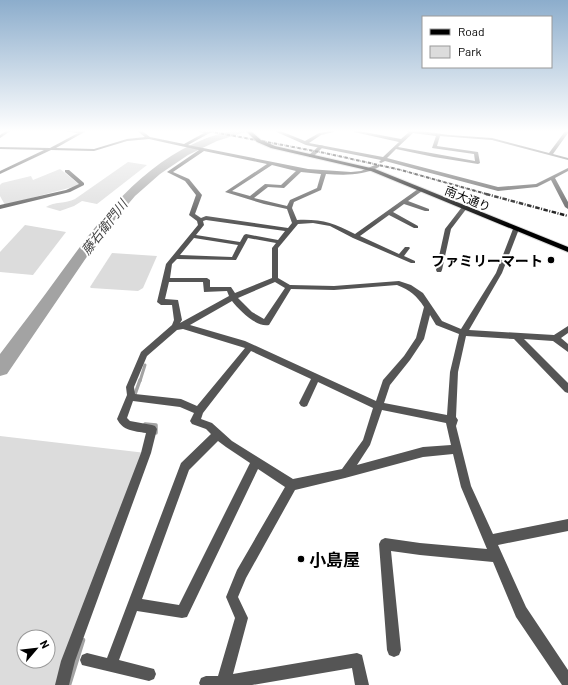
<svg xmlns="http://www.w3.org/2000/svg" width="568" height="685" font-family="Barlow,'Noto Sans JP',sans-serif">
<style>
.green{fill:#dcdcdc;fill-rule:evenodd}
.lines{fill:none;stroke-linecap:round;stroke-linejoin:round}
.stream-far2{stroke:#a3a3a3;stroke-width:3}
.stream-far1{stroke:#a3a3a3;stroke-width:3.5}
.stream{stroke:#a3a3a3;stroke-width:4.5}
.river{fill:#a3a3a3;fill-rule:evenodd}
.primary-casing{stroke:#dbdbdb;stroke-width:2}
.minor{fill:#555;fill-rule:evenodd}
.tertiary{fill:#555;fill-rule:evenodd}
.primary{fill:#000;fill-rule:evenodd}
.rail-far1{stroke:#000;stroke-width:2;stroke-dasharray:3.5 1 0.5 1;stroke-linecap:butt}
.rail{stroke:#000;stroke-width:2.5;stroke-dasharray:4.5 1.5 1 1.5;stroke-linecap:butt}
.poi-dot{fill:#000;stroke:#fff;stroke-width:1.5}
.labels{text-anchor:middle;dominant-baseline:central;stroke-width:4;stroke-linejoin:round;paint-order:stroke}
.far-street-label{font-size:12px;fill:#000;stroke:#fff}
.far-water-label{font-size:13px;font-style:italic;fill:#444;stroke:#fff}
.poi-label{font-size:14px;font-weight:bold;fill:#000;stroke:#fff;text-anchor:end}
.near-poi-label{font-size:17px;font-weight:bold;fill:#000;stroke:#fff;text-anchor:start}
</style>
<rect width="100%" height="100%" fill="#fff"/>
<g class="green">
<path d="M128,162L147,165L97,204L82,201L74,206L60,211L46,207C55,201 65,204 75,199Z"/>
<path d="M60,169L80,185L5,205L0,196V185L2,183L31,176L33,180Z"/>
<path d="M25,225L66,232L33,275L0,272V252Z"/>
<path d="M112,253L157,256L143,288L138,291L91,288L90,287Z"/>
<path d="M0,436L146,453L65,685H0ZM24,637H48V661H24Z"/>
</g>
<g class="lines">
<path class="stream-far2" d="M140,381L145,365"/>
<g class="stream-far1">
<path d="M134,397L140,380"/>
<path d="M145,424L156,425V433"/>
</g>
<path class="stream" d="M69,685L83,640"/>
<path class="river" d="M233,130H251L217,141L188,155L160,174L135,196L101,236L7,374L0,376V354C20,327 41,301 60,274C106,211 152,149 233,130Z"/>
<g class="primary-casing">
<path id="primary" d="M245,130H250L261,140L275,146L375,169L568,247V252L371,171L271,148L257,142Z"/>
</g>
<g class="minor">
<path d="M7,130H12L0,138V135Z"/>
<path d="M55,130H88L56,148L94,149L127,139L145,137L136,130H141L150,137L184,144L204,133L192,130L207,132L215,130L188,145L308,169L351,172L361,171L375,165H379V167C363,176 344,175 326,174L321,190L294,202L292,208L297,220C322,219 333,223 355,234L418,189H422V191L408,201L429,209V211H425L404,204L393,212L418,226V228H414L389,215L360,236L399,254L405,247H409L410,248L404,256L415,261V263H411L353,238L330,226L313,223L298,224L278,248V278L290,285L334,286L399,281L411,285L423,293L442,321L461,329L496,273L513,229L514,228H518L519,229L502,273L469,330L554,335L568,326V333L561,338L568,344V352L553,341L524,339L568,383V393L565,392L514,339L466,336L458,372L456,417L458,420L456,426L471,486L493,534L568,519V531L498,545L526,607L568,670V685H562L516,617L493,562L420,555L391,551L401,650L399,655L394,657L389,655L387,650L379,544L381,540L385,538L420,543L487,549L461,487L453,454L423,457L345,478L295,490L246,578L238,597L248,618L233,674L357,653L362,655L369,685H355L352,668L252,685H200L199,683L201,678L206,676H218L235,618L226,597L237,570L285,487L258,469L187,617L182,618L137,611L119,660L154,669L156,674L154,679L149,681L82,665L80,660L82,655L87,653L107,658L181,463L211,434L206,429L192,424L190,421L194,413L180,407L133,401L127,418L130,421L152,425L155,426L157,429L151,453L75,661L69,685H55L61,661L141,453L146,433C134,431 123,431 117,419L127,395L126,387L141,352L172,325L174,320L172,305H161L157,302L166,264L198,225L197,221L189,215L196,195L185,181L167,172L199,150L149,139L127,141L94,151L51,150L0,174V171L44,150L0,149V147L50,148L78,133ZM204,151L267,164L225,192L264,204L287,209L292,223L288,228L206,216L201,218L195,214L202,195L189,179L173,172ZM272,165L296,171L281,185L265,184L250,196L232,191ZM301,172L321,174L317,188L290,200L287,206L254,198L268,187L284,188ZM206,220L285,231L278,240L246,234L244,235L240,242L196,235L204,225L203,221ZM194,238L238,245L232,257L180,255ZM248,238L276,243L272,248V278L235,293L231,287H210V280L207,278H170L172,264L177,259L236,260ZM169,282H203L204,292L227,291L229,296L180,323L182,320L178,300L165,299ZM275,282L285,288L264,319L252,312L238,298ZM397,285C410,290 417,296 424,307L416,338L404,356L383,380L376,401L245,341L190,325L232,301C239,310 257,328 269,325L291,289L334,290ZM430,315L436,325L459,334L450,372L447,415L384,403L390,385L410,360L424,339ZM183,329L245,348L197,406L181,399L135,394L134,387L147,356L177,330ZM251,351L311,379L299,403L301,406L304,407L307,406L318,382L373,408L363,440L342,469L293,479L232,441L212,423L201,419L203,413ZM382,410L446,423L451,445L423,447L357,465L370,445ZM218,441L226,447L250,463L179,605L142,599L189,470Z"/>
<path d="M272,130H278L305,141L319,133L334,130V132L321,135L309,143L383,157L399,142L354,132V130L401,139L409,132L401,130H415L449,135L492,138L549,153L566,130H568V133L553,154L568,158V160L492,140L440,136L437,146L478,152L480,163L478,164L434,157L396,149L387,158L498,187L536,184L568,168V171L555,178L568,202V209L565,207L551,180L537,187L498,191L385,161L381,163L379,162L381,160L306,145ZM413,133L436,136L432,148L474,154L475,161L398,147Z"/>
<path d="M65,170H69L84,183V185L70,192L0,209V205L66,190L79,184L65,172Z"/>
<path d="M462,207L467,208L451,229L442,270L441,272H437L436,270L445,229Z"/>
</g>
<path class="tertiary" d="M320,145L324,146L313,157H309V155Z"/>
<use href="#primary" class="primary"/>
<path class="rail-far1" d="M203,130L325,153L401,170L490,195"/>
<path class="rail" d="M486,194L568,216"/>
</g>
<linearGradient id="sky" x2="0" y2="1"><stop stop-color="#8cadcc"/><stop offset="0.58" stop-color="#fff"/><stop offset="1" stop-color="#fff" stop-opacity="0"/></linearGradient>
<rect width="568" height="226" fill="url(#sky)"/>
<g class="poi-dot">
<circle cx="551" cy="260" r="4"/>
<circle cx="301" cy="559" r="4"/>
</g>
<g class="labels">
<g class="far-street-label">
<text transform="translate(468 198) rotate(22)">南大通り</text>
</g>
<g class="far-water-label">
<text transform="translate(104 227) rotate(-52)">藤右衛門川</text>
</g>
<g class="poi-label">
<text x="543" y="260">ファミリーマート</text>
</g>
<g class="near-poi-label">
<text x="309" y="559">小島屋</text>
</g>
</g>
<rect x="422" y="16" width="130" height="52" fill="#ffffff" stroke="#999999"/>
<rect x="430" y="29" width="20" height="6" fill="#000000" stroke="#999999"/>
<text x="458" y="36" font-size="12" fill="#000000">Road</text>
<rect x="430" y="46" width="20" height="12" fill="#dcdcdc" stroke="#999999"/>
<text x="458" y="56" font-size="12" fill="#000000">Park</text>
<g transform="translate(36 649) rotate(62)"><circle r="19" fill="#ffffff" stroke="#999999"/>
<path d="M0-3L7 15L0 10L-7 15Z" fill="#000000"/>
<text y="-6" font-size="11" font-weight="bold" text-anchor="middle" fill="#000000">N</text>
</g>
</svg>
